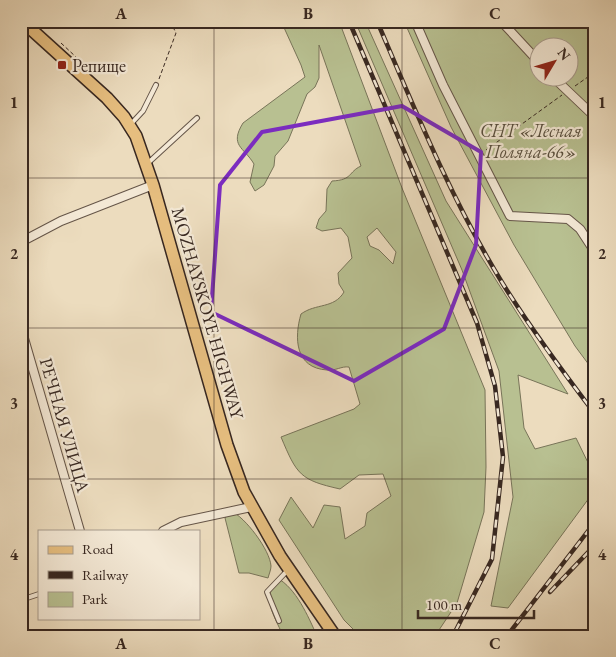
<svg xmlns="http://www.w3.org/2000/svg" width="616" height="657" font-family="'EB Garamond',serif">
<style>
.green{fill:#b8c091;stroke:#787459;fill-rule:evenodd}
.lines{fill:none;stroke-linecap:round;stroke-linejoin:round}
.service-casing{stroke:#655548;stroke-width:6}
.minor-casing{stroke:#655548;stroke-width:10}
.primary-casing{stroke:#382821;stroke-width:14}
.path{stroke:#382821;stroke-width:1;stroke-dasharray:4 2.5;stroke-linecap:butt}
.service{stroke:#f3e8d5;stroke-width:4}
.minor{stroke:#f3e8d5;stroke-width:8}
.primary{stroke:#e6be7f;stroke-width:11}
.rail-casing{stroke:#382821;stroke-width:4.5}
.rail{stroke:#f3e8d5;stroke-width:2.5;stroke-dasharray:8;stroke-linecap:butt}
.marked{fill:none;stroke:#7b2cbf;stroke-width:4;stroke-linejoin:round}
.grid{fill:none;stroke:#382821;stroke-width:1;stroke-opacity:0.55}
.poi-dot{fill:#8f2418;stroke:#f3e8d5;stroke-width:2}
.labels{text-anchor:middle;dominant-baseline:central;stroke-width:4.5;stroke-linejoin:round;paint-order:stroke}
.poi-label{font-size:18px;fill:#382821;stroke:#f3e8d5;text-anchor:start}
.park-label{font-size:18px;font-style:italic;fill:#584e3d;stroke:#f3e8d5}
.street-label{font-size:18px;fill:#382821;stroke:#f3e8d5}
.neatline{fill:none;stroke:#382821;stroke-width:2}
.grid-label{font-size:16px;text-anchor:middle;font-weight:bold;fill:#382821}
</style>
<rect width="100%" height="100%" fill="#ecdcbe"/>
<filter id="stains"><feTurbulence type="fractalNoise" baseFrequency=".004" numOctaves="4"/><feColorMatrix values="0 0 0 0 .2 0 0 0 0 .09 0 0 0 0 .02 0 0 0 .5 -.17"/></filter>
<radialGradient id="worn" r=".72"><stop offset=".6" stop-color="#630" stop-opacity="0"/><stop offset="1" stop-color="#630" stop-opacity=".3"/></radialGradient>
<g class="green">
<path d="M281,21H339L402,188L485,390L486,467L484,512L457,603L435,636H360L344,620L279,520L291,497L313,528L324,505L340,507L345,539L365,526L367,513L391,496L383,474L359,475L340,489C300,480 297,475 281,437L354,409L360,404L349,367C341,366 336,371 327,370C295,368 294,338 301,314C316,303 334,309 344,292L339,284L338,273L352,258L348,237L341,228L322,231L316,228L319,219L326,211L327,189L332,181C353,180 348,172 361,166L319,45V78L315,87L307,94L288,141L275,156L274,166L264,185L255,191L250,182L254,164C244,147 229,146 243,123L305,77L301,65ZM377,228L396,252L393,264L379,250L370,246L367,237Z"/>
<path d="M355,21H365L446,201L568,394L518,375L524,428L535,449L576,438L595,477V490L508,608L491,606L513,497L499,371L462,270Z"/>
<path d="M404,21H595V373L575,346L514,245L451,127ZM538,48H568V78H538Z"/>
<path d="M231,511C245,517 270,550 271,566C271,570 269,574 268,578L249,573H239L225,518Z"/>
<path d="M277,578C296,588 308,616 317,636H283C273,612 262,601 277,578Z"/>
</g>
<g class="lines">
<g class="service-casing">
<g id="service">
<path d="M130,125L143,111L156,85"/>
<path d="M148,163L197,118"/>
<path d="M21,600L39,594"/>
<path d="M279,621L267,592L287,571"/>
</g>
</g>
<g class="minor-casing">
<g id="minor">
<path d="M415,21L443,85L510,216L568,219L580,229L595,252"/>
<path d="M501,21L538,61"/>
<path d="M554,78L595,117"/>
<path d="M21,242L61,221L153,185"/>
<path d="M21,328L80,531"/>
<path d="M163,531L181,522L251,507"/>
</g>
</g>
<g class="primary-casing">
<path id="primary" d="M22,21L107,98L124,117L136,136L153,185L227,445L244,492L280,556L335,636"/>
</g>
<g class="path">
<path d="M61,43L76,57"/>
<path d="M159,79L176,33L170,21"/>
<path d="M575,86L595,72"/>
<path d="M486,150L562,95"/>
</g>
<use href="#service" class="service"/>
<use href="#minor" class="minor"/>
<use href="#primary" class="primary"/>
<g class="rail-casing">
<g id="rail">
<path d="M349,21L477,323L495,386L503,457L492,559L453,636"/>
<path d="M377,21C415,110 452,201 503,284C531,329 563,372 595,414"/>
<path d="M550,592L595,545"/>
<path d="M507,636L595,522"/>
<path d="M575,636L595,629"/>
</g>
</g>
<use href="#rail" class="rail"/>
</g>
<path class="marked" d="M402,106L481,152L476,245L444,329L354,381L211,312L220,185L262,132Z"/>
<path class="grid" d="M214,21V636M402,21V636M21,178H595M21,328H595M21,479H595"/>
<rect class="poi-dot" x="57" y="60" width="10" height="10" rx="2.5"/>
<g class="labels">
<g class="poi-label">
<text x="72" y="65">Репище</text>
</g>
<g class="park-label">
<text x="531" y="130">СНТ «Лесная<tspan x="531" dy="21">Поляна-66»</tspan></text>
</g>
<g class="street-label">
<text transform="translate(208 313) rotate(74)">MOZHAYSKOYE HIGHWAY</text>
<text transform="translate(65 425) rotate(74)">РЕЧНАЯ УЛИЦА</text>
</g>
</g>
<rect width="616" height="657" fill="none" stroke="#ecdcbe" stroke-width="55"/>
<rect x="38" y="530" width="162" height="90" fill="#f3e8d5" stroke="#a89b8d"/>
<rect x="48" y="546" width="25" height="8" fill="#e6be7f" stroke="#a89b8d"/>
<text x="82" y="554" font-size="15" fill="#382821">Road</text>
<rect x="48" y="571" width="25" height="8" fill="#382821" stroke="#a89b8d"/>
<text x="82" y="580" font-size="15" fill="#382821">Railway</text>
<rect x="48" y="592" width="25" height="15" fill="#b8c091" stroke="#a89b8d"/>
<text x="82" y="604" font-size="15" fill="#382821">Park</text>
<g transform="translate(554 62) rotate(52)"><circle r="24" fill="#f3e8d5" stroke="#a89b8d"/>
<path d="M0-4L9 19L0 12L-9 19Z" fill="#8f2418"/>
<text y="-8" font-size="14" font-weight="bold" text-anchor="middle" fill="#382821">N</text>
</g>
<path d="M418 610v8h116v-8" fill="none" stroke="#382821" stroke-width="2.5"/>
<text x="426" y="610" font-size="15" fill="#382821" stroke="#f3e8d5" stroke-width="4" paint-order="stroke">100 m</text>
<rect x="28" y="28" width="560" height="602" class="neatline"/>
<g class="grid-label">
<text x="121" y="19">A</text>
<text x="308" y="19">B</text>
<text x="495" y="19">C</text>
<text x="14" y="108">1</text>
<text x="602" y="108">1</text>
<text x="14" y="259">2</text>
<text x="602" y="259">2</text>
<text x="14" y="409">3</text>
<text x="602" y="409">3</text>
<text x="14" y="560">4</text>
<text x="602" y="560">4</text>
<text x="121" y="649">A</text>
<text x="308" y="649">B</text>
<text x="495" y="649">C</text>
</g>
<rect width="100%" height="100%" filter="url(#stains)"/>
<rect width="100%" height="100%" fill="url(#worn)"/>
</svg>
